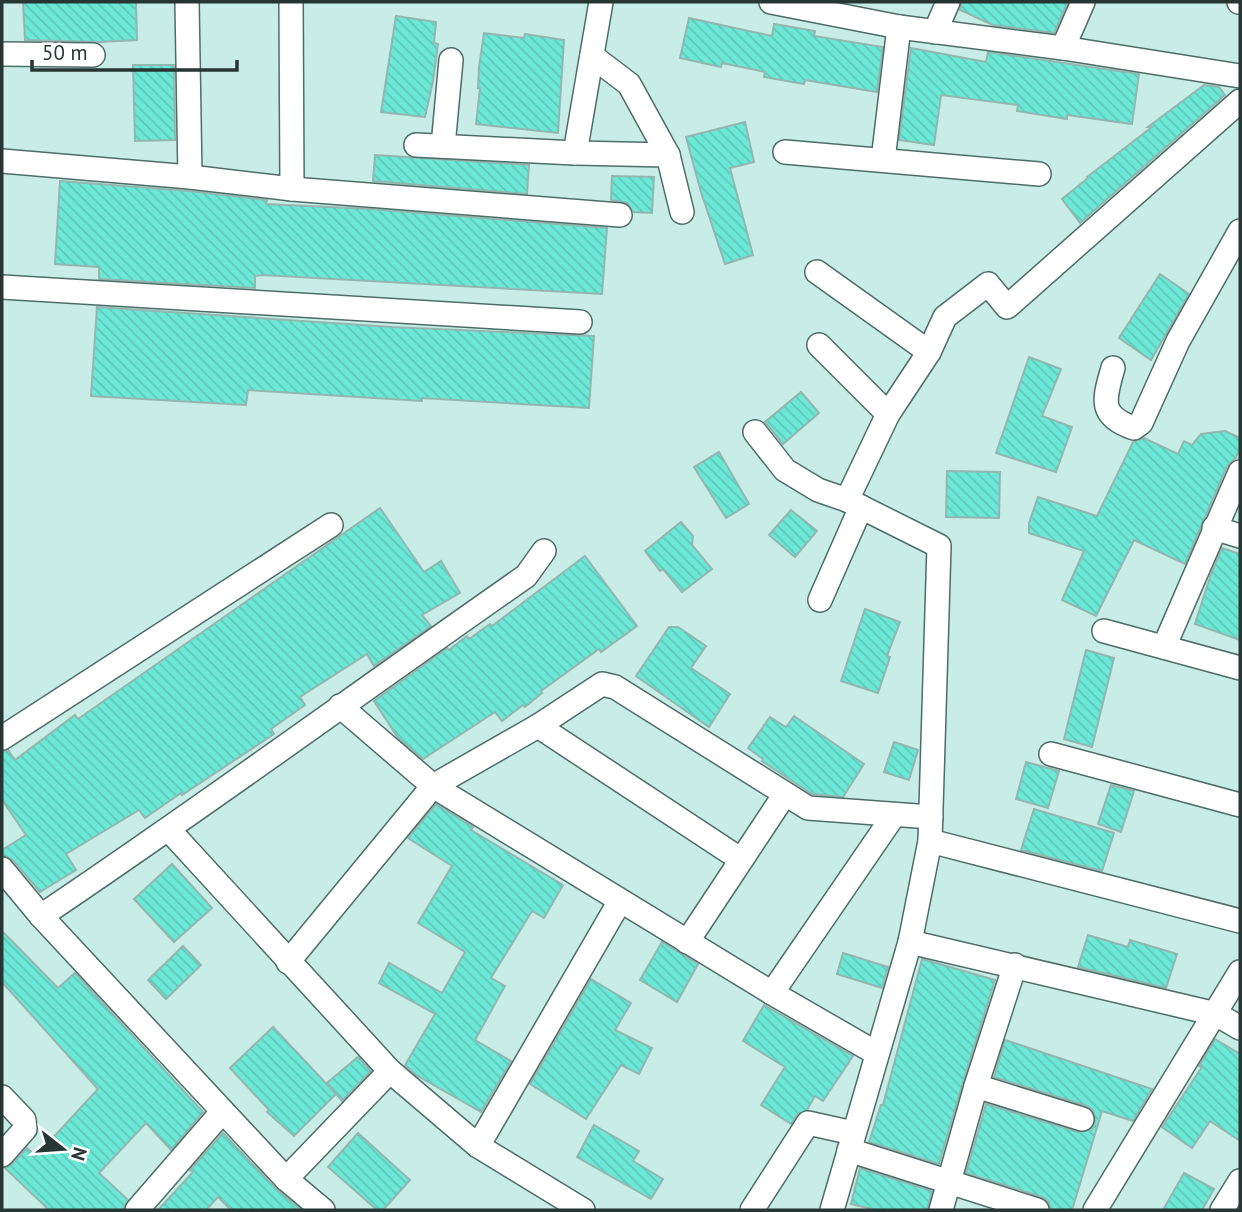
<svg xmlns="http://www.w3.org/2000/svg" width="1242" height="1212" font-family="'PT Sans',sans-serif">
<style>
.building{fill:url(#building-back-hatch);stroke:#93b6b0;stroke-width:2}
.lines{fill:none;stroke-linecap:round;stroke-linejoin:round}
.street-casing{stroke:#4d6d68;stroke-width:26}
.street{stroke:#fff;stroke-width:23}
</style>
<defs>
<pattern id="building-back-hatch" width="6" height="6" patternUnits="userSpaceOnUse" patternTransform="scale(1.75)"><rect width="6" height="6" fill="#6ce8d7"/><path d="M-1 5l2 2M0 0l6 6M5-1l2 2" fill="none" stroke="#5ec8b9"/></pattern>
</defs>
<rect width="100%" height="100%" fill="#c8ece6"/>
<g class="building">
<path d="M23,2H136L137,40L99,42L25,40Z"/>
<path d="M962,2H1068L1054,33L993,25L960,10Z"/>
<path d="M396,16L436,22L434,43L438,44L433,81L425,117L381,112Z"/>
<path d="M689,18L772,36L774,24L815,31L814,36L883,47L877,92L805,80L804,84L764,77L765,72L722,63L721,67L680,58Z"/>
<path d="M484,33L524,38L525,34L564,40L558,133L476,124L480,88H478L479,67Z"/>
<path d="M911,48L986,62L988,52L1139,74L1132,124L1067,115V119L1017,111L1018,105L941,95L934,145L899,140Z"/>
<path d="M133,65H174L175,140L135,141Z"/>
<path d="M1204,85L1219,87L1225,95L1080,223L1062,199L1088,178L1087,177L1152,127H1148Z"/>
<path d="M745,122L754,162L730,168L753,255L725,264L701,192L686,137Z"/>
<path d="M375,155L529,165L527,194L373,181Z"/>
<path d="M612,176L654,177L652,213L633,212L627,203L611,200Z"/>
<path d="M60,181L189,191L267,200L266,204L371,209L607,228L602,294L262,275L255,276V288L99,279V267L55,264Z"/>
<path d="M1160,274L1189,294L1151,360L1119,338Z"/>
<path d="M97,307L392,327L594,336L589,408L422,398V401L248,390L246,405L91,396Z"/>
<path d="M1029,357L1061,369L1042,416L1072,427L1056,472L996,453Z"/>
<path d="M801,392L819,413L783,444L765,422Z"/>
<path d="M1225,431L1240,438V449L1235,459L1227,466L1185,564L1134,540L1096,616L1062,600L1084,551L1029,533V523L1038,497L1097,516L1133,442L1144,438L1178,454L1184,441L1192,445L1201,434Z"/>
<path d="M719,452L749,504L726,518L694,467Z"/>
<path d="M947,471L1000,472L999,518L946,517Z"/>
<path d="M380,508L424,572L441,561L460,593L422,615L431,626L374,666L367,654L300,697L305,705L271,729L274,734L182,795L181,793L145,818L139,810L66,854L76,870L40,892L13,860L2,855V850L26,835L2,800V752L8,750L15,760L75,715L78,719Z"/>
<path d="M791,510L817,531L795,557L769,535Z"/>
<path d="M681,522L693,536L692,545L712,569L682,592L663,569L660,571L645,551Z"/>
<path d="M1222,548L1240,554V640L1195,624L1210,577Z"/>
<path d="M585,556L637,626L601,652L599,649L541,691L542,693L525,707L523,705L502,721L495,712L423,759L398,738L374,701L447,648L449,650L467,636L469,639L490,624L492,626Z"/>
<path d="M865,609L900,622L887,656L890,657L878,693L841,681Z"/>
<path d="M669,627H678L706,646L691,668L730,694L709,727L636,676Z"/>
<path d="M1086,650L1114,658L1092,747L1064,739Z"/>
<path d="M794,716L864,764L843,797L812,794L762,761L763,759L748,748L770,717L786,727Z"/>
<path d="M894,742L918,750L909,780L884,772Z"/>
<path d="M1026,762L1059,771L1048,808L1016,799Z"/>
<path d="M1111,785L1134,791L1121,832L1098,824Z"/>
<path d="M436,804L473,827L471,830L563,885L544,918L532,911L491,978L505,986L475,1040L511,1061L481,1112L416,1075L405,1065L435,1014L379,983L389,963L442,993L465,952L418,923L452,866L408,838Z"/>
<path d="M1034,809L1114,833L1102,871L1021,850Z"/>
<path d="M172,864L212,908L174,942L134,899Z"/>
<path d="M2,931L58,988L75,973L203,1112L171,1150L146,1123L99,1173L128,1200L123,1210H49L5,1168L12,1164L27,1148L36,1156L98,1089L2,982Z"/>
<path d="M1088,935L1128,947L1130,940L1177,954L1166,988L1078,967Z"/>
<path d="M662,942L698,964L677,1002L640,980Z"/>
<path d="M183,946L201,965L166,999L148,980Z"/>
<path d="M843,953L888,967L882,988L837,974Z"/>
<path d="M922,959L995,980L963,1082L939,1164L869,1142L881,1105H883Z"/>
<path d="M591,979L631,1003L615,1030L652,1048L639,1074L621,1065L586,1119L530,1084Z"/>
<path d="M764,1005L853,1056L823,1101L815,1096L807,1110L797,1115L791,1124L761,1105L785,1067L743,1041Z"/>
<path d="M273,1027L336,1094L294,1136L267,1112L269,1110L230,1068Z"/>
<path d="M1215,1039L1240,1054V1141L1210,1121L1192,1148L1162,1127L1202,1067L1199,1066Z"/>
<path d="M1005,1040L1152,1089L1133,1121L1102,1111L1072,1210H1051L1048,1201L1042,1197L966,1173L986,1104L1078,1132L1091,1130L1095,1122L1093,1110L1087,1106L994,1077Z"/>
<path d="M358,1057L371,1071L342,1101L327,1083Z"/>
<path d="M594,1125L639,1151L633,1161L663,1179L651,1199L577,1157Z"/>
<path d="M223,1133L276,1189L302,1210H231L218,1197L206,1210H158L193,1172L190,1170Z"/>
<path d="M358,1133L410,1180L383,1210H377L328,1167Z"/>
<path d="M860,1168L932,1191L927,1210H876L851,1204Z"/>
<path d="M1184,1173L1214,1189L1202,1210H1163Z"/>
</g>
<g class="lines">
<g class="street-casing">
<g id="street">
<path d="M187,2L190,177"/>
<path d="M771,2L899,27L1063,48L1240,76"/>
<path d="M1239,2H1240"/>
<path d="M935,32L948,2"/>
<path d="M1063,48L1083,2"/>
<path d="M2,54L93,55"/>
<path d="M592,56L629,84L668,155L682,212"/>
<path d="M416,145L575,153L668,155"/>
<path d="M443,146L451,60"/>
<path d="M785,152L1039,174"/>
<path d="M575,153L601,2"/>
<path d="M883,160L899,27"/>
<path d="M2,161L190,177L292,189L291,2"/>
<path d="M292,189L620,215"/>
<path d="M817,272L929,352"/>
<path d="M2,287L580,322"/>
<path d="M819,345L888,414"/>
<path d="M1113,368C1104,399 1098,416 1134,428L1141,423L1178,341L1240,231"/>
<path d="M755,432L785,470L818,490L847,500L939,546L930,841L910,942L832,1210"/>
<path d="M847,500L888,414L929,352L945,317L988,284L1007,307L1240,101"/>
<path d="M1214,528L1240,536"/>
<path d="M820,600L861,507"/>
<path d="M1104,631L1240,668"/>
<path d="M1164,647L1240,472"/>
<path d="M340,706L433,786L772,993L876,1053"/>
<path d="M538,726L740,859"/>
<path d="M2,738L331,525"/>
<path d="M1051,754L1240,805"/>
<path d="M169,830L390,1071L478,1146L583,1210"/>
<path d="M930,841L1240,921"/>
<path d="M2,869L41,916L286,1179L323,1210"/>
<path d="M41,916C205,806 364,689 526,576L544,551"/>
<path d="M687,942L785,794"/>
<path d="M910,942L1216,1014L1240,1028"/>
<path d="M288,962L433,786L538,726L602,684L615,687L808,808L931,817"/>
<path d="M772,993L894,815"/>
<path d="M976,1086L1082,1119"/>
<path d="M2,1097L24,1120L25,1129L2,1155"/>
<path d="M478,1146L620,901"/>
<path d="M849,1150L1037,1210"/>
<path d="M286,1179L390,1071"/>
<path d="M137,1210L222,1112"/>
<path d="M752,1210L808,1123L853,1133"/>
<path d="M941,1210L976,1086L1015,965"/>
<path d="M1095,1210L1240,972"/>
<path d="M1222,1210L1240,1181"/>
</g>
</g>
<use href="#street" class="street"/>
</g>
<rect width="1242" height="1212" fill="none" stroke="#273533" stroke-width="7"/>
<g transform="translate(63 1149) rotate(107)" stroke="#ffffff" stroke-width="5" paint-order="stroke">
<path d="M0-5L12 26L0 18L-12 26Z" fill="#273533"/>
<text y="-10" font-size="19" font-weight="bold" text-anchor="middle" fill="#273533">N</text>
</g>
<path d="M32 60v10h205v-10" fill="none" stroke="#273533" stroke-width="3.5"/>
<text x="42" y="60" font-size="21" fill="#273533" stroke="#ffffff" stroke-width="5" paint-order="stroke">50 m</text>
</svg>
